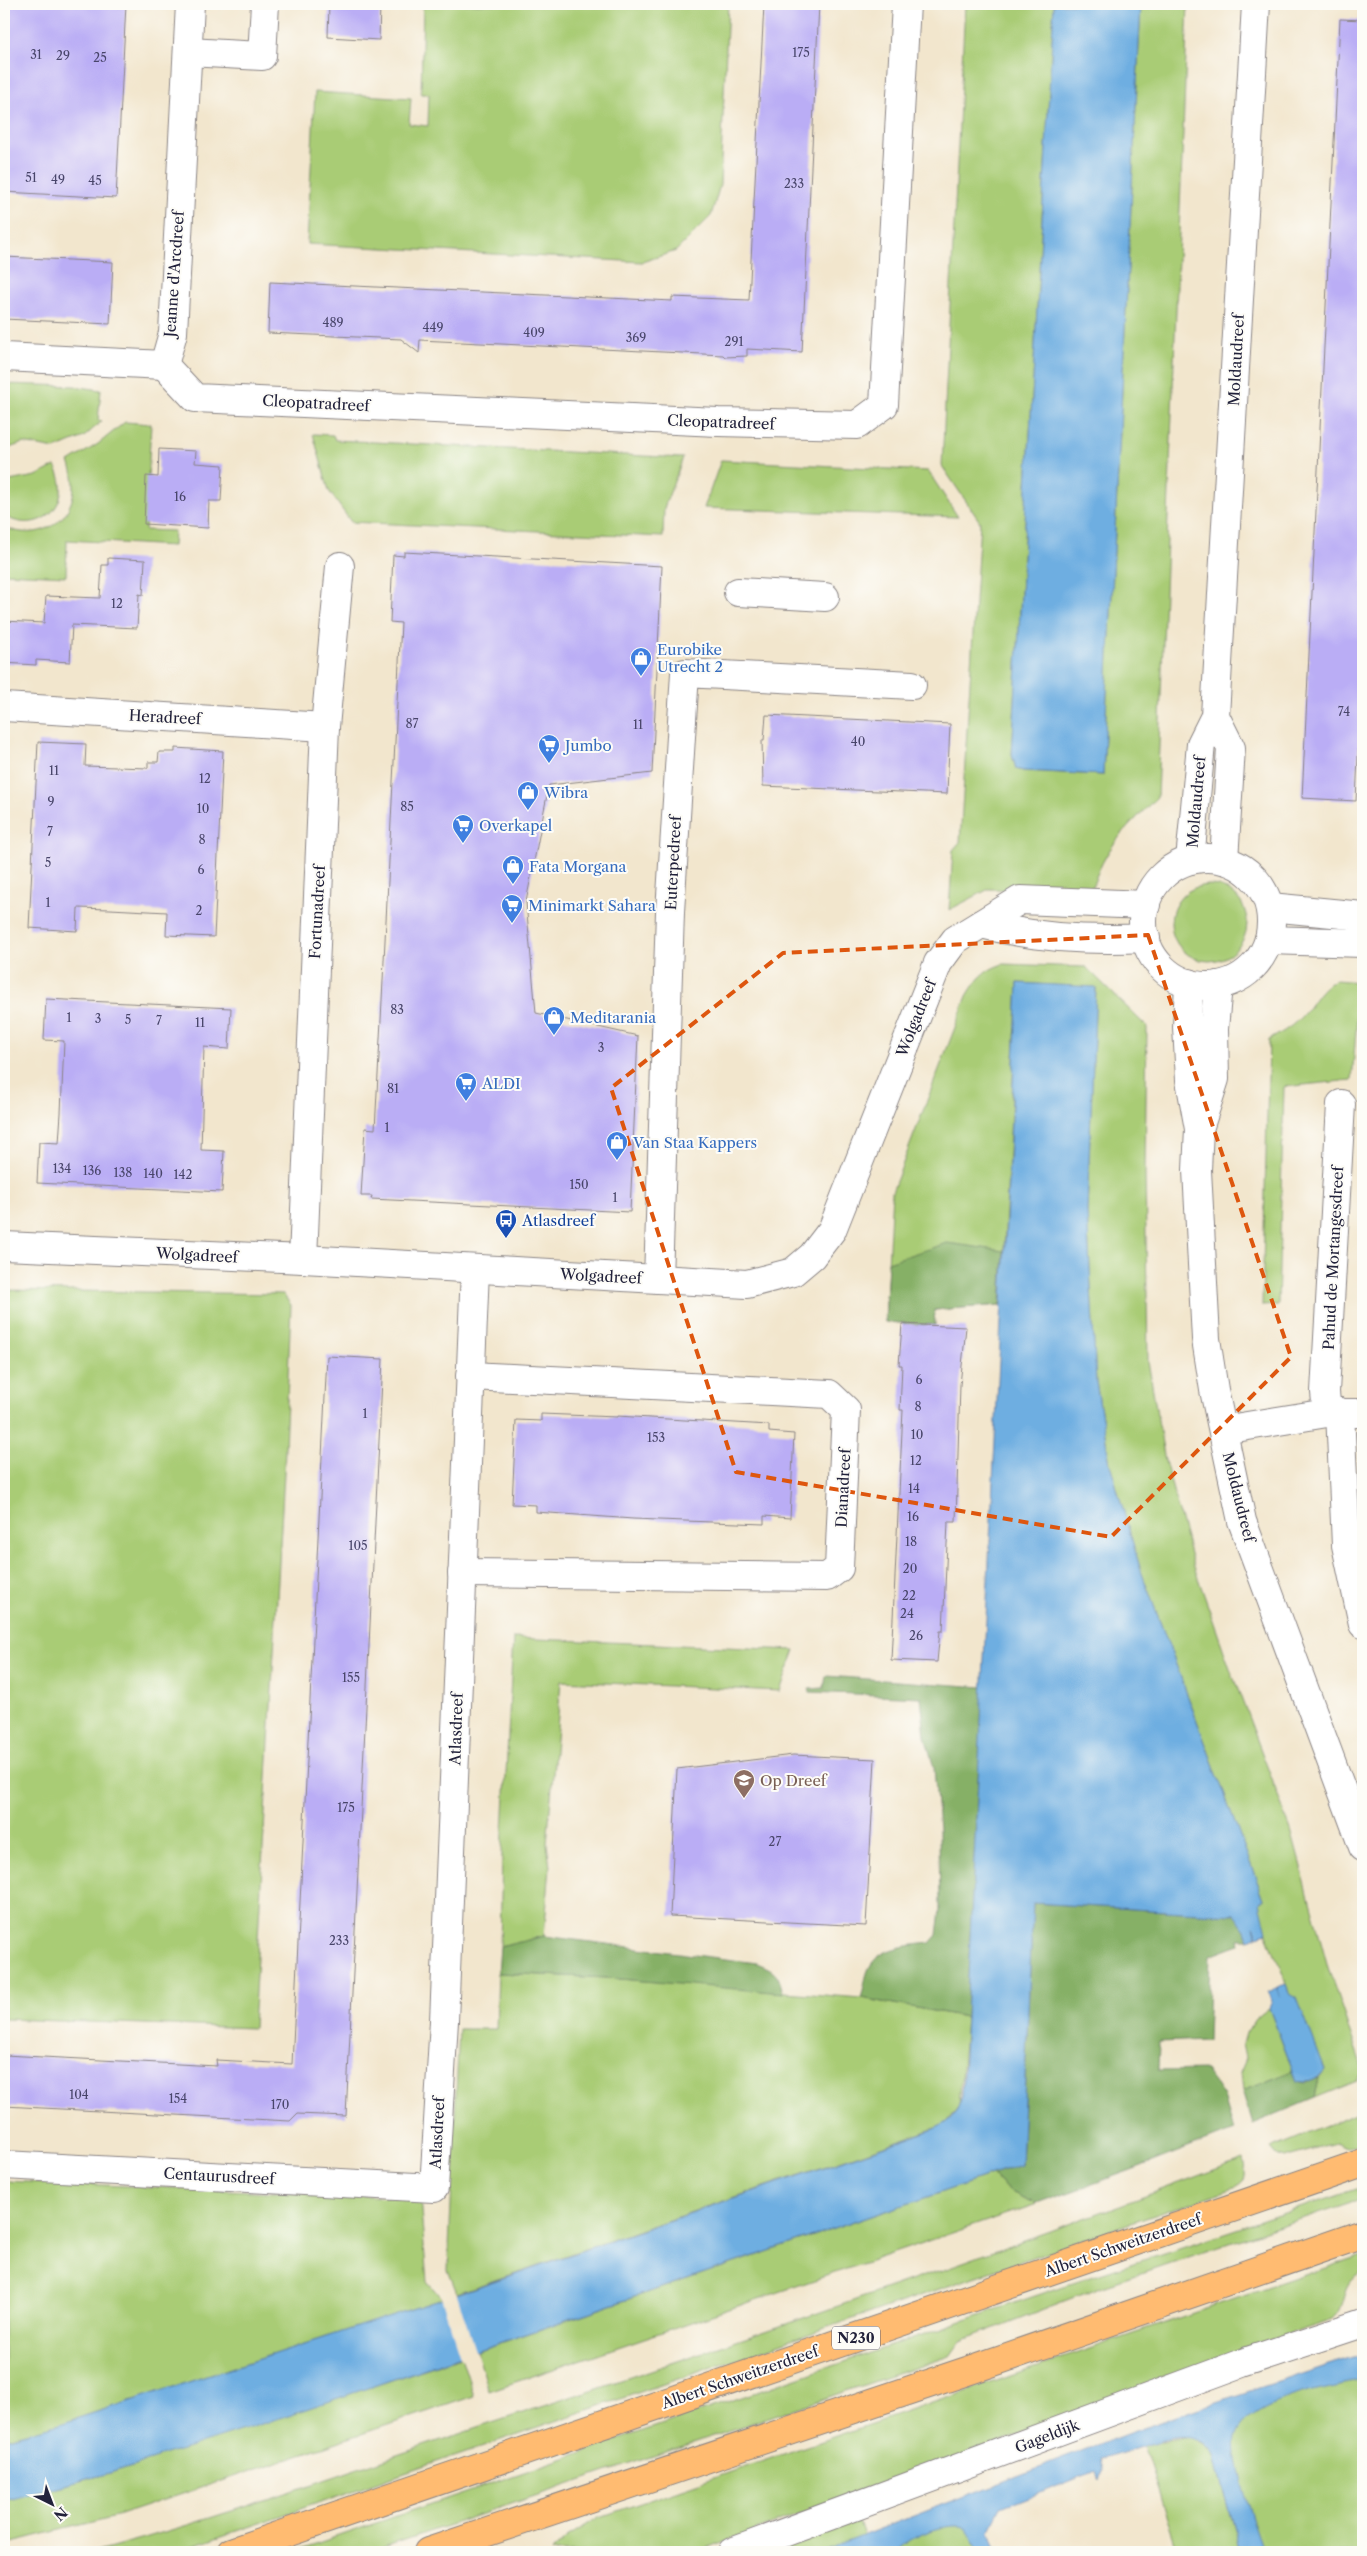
<svg xmlns="http://www.w3.org/2000/svg" width="1367" height="2556" font-family="'Libre Caslon Text',serif">
<style>
.green{fill:#a9cc75;stroke:#667758}
.forest{fill:#86b066;stroke:#546950}
.water{fill:#6eaee1;stroke:#48688e}
.pier{fill:#f2e6cd}
.building{fill:#baadf5}
.lines{fill:none;stroke-linecap:round;stroke-linejoin:round}
.minor-casing{stroke:#8a8484;stroke-width:30}
.highway-casing{stroke:#8a8484;stroke-width:30}
.minor{stroke:#fff;stroke-width:28}
.highway{stroke:#ffbb71;stroke-width:28}
.marked{fill:none;stroke:#de560e;stroke-width:4;stroke-dasharray:10 6;stroke-linejoin:round}
.labels{text-anchor:middle;dominant-baseline:central;stroke-width:4;stroke-linejoin:round;paint-order:stroke}
.number-label{font-size:12px;fill:#48456a}
.shield{fill:#fdfcf7;stroke:#646373;stroke-width:1}
.shield-label{font-size:14px;font-weight:bold;fill:#22223b}
.street-label{font-size:15px;fill:#22223b;stroke:#fdfcf7}
.shop-label{font-size:15px;fill:#366cbe;stroke:#fdfcf7;text-anchor:start}
.transit-label{font-size:15px;fill:#164399;stroke:#fdfcf7;text-anchor:start}
.education-label{font-size:15px;fill:#785e54;stroke:#fdfcf7;text-anchor:start}
</style>
<rect width="100%" height="100%" fill="#fdfcf7"/>
<filter id="ink" filterUnits="userSpaceOnUse"><feTurbulence type="fractalNoise" baseFrequency=".02" numOctaves="2"/><feDisplacementMap in="SourceGraphic" scale="10" xChannelSelector="R" yChannelSelector="G"/><feConvolveMatrix kernelMatrix="1 2 1 2 8 2 1 2 1" color-interpolation-filters="sRGB"/></filter>
<filter id="wash" filterUnits="userSpaceOnUse"><feTurbulence type="fractalNoise" baseFrequency=".0096" numOctaves="4" result="noise"/><feDisplacementMap in="SourceGraphic" scale="20" xChannelSelector="R" yChannelSelector="G"/><feGaussianBlur stdDeviation="1.12" result="paint"/><feColorMatrix in="noise" values="0 0 0 0 0 0 0 0 0 0 0 0 0 0 0 0 0 1.4 0 .05"/><feComposite in="paint" operator="in"/></filter>
<g filter="url(#wash)">
<rect width="100%" height="100%" fill="#f2e6cd"/>
<g class="green">
<path d="M423,4H728L720,185L711,216L676,251L642,262L307,244L315,92L411,98L409,124L428,126L429,94H421Z"/>
<path d="M965,4H1054L1012,755L1016,769L1023,771L1103,775L1141,4H1188L1157,797C1126,829 1104,847 1091,892L989,889L949,910L953,850L960,842L980,522L942,466Z"/>
<path d="M4,384L74,386L101,390L98,420L102,421L84,437L55,449L23,443L4,450Z"/>
<path d="M125,422L151,424L145,530L174,531L173,546L67,540L66,576L4,573V527C49,547 88,508 69,462L98,444Z"/>
<path d="M313,434L333,435L335,440L683,458L664,508L663,537L351,522L329,491Z"/>
<path d="M721,460L928,471L958,517L704,508Z"/>
<path d="M55,466C76,503 40,537 4,516V482L36,476Z"/>
<circle cx="1209" cy="923" r="38"/>
<path d="M1003,964L1086,967L1147,1027L1145,1172L1148,1361L1165,1461L1192,1561L1231,1671L1291,1830L1329,1971L1363,2070L1357,2081L1315,2098L1319,2078L1325,2069L1290,1993L1263,1923L1260,1902L1264,1900L1141,1571L1110,1464L1096,1382L1087,1211L1096,988L1018,983L1001,1305L934,1310L935,1325L885,1322L892,1192L967,996C977,979 984,970 1003,964Z"/>
<path d="M1335,980L1360,982L1352,1080L1284,1087L1278,1305L1262,1306L1269,1040C1279,1034 1290,1028 1298,1020C1313,1006 1317,989 1335,980Z"/>
<path d="M4,1290L283,1294L291,1305L284,1473L253,2028L4,2019Z"/>
<path d="M513,1638L795,1650L780,1691L561,1681L547,1844L550,1867L544,1936L500,1947L502,1852Z"/>
<path d="M498,1973L608,1978L861,1998L966,2017L959,2106L944,2125L457,2293L448,2270L459,2029H496Z"/>
<path d="M1269,2008L1293,2071L1242,2091L1240,2072L1246,2058L1243,2044L1246,2033L1255,2019Z"/>
<path d="M1363,2110V2143L1345,2149L1334,2144L1284,2158L1277,2155L1271,2148Z"/>
<path d="M1243,2159C1245,2172 1249,2181 1236,2187L187,2548L173,2552H94C219,2519 342,2473 465,2432C726,2346 986,2257 1243,2159Z"/>
<path d="M992,2175L1009,2191L1037,2204L489,2391L477,2351Z"/>
<path d="M4,2181L420,2198L427,2281L442,2299L57,2425L4,2439Z"/>
<path d="M1363,2187V2198L1103,2286L961,2341L950,2356L369,2552H292L1064,2286Z"/>
<path d="M1363,2255V2272C1339,2284 1349,2305 1333,2319L1193,2366L1007,2439L696,2552H551L567,2537L600,2517Z"/>
<path d="M461,2357L474,2396L120,2515L4,2544V2501L110,2473Z"/>
<path d="M1363,2372V2552H1252L1212,2419Z"/>
<path d="M1191,2437L1206,2445L1214,2456L1240,2552H1178L1143,2445Z"/>
<path d="M973,2509L989,2552H851Z"/>
<path d="M858,2521L863,2536L820,2552H772Z"/>
</g>
<g class="forest">
<path d="M947,1243L1004,1251L1001,1305L934,1310L935,1325L885,1322L888,1262Z"/>
<path d="M826,1676L983,1687L966,2017L861,1998C864,1989 865,1976 869,1968C880,1946 909,1946 930,1943L937,1935L940,1910L939,1830L934,1768L925,1736L921,1697L810,1692L809,1689L824,1688Z"/>
<path d="M1033,1903L1233,1915V1912L1245,1930L1248,1939H1238L1239,1944L1210,1955L1207,2040L1159,2042L1158,2071L1206,2070L1224,2097L1234,2130L1134,2169L1037,2204L1009,2191L992,2175L1021,2165Z"/>
<path d="M544,1936L757,1963C776,1971 778,1972 783,1993L608,1978L498,1973L500,1947Z"/>
<path d="M1293,2071L1297,2081L1306,2083L1319,2078L1315,2098L1252,2124L1242,2091Z"/>
</g>
<g class="water">
<path d="M1054,4H1141L1103,775L1023,771L1016,769L1012,755Z"/>
<path d="M1018,983L1096,987L1087,1211L1096,1382L1110,1464L1141,1571L1264,1900L1260,1903L1267,1932L1258,1935L1254,1926L1257,1936L1248,1939L1245,1930L1233,1913V1915L1033,1903L1021,2165L271,2421L110,2473L4,2501V2439L57,2425L442,2299L931,2130C948,2124 958,2114 962,2095L966,2017Z"/>
<path d="M1287,1985L1290,1993L1297,1997L1325,2070C1317,2080 1310,2084 1297,2081L1269,2008L1272,2001L1268,1992L1277,1988L1281,1997L1278,1988Z"/>
<path d="M1363,2354V2380C1330,2388 1246,2399 1236,2438C1231,2457 1256,2532 1264,2552H1240L1214,2456C1195,2414 1131,2456 1099,2459L1102,2469L1099,2481L1096,2471L1001,2508L990,2530L997,2552H979L967,2528C950,2520 907,2537 896,2552H820L1124,2435L1213,2403Z"/>
</g>
<path class="pier" d="M456,2291L476,2354L461,2359L441,2297Z"/>
<g id="blocks">
<g class="building">
<path d="M4,4H126L116,198L4,192Z"/>
<path d="M329,4H380L379,40L328,37Z"/>
<path d="M764,4H819L802,352L747,349V356L725,357L723,355L420,340L419,353L401,339L268,333L270,282L672,301V297L749,300Z"/>
<path d="M1340,19L1363,20V645L1356,801L1302,798Z"/>
<path d="M4,257L113,262L110,324L4,319Z"/>
<path d="M159,449L196,451L195,463L223,465L221,501H209L208,528L144,524L146,476L158,477Z"/>
<path d="M404,552L662,566L652,773L549,785L526,902L536,1013L638,1036L630,1212L371,1199L372,1196H361L365,1128L375,1129L381,1020L401,623L390,622L393,555L404,556Z"/>
<path d="M108,558L145,560L143,595L139,594L137,628L72,625L70,662L36,660V665L4,663V621L44,623L46,596L100,598L102,565H108Z"/>
<path d="M766,715L950,724L947,794L763,786L762,740H764Z"/>
<path d="M38,742L86,744L85,766L148,768V762H158L159,752H175V748L223,751L214,937L166,935L167,912L110,909L78,908L77,931L29,928Z"/>
<path d="M46,999L231,1008L229,1049L204,1047L201,1150L224,1151L222,1192L37,1183L39,1142L59,1143L61,1113L64,1041L44,1040Z"/>
<path d="M902,1324L966,1327L960,1385L956,1522H948L943,1631H940L937,1662L891,1660L903,1410H900L902,1365H899Z"/>
<path d="M327,1356L383,1359L346,2116L297,2114L290,2121L4,2106V2055L217,2066L216,2060L292,2064Z"/>
<path d="M541,1414L617,1417V1416L769,1425V1432L794,1434L790,1518L764,1516V1524L633,1519L536,1512V1505L512,1504L516,1420L541,1421Z"/>
<path d="M793,1755L875,1759L866,1926L670,1916L677,1769Z"/>
</g>
</g>
</g>
<g filter="url(#ink)">
<use href="#blocks" fill-opacity="0" stroke="#8a8484" stroke-width="1"/>
<g class="lines">
<g class="minor-casing">
<g id="minor">
<path d="M188,52L262,56L265,4"/>
<path d="M4,357L164,365L173,333L190,4"/>
<path d="M164,365L195,398L718,422L857,425L884,405L906,4"/>
<path d="M738,592L825,597"/>
<path d="M4,707L325,727"/>
<path d="M1215,716L1231,748L1224,860"/>
<circle cx="1207" cy="922" r="64"/>
<path d="M1190,860L1201,744L1215,716L1256,4"/>
<path d="M1270,907L1363,916"/>
<path d="M981,924C1035,938 1090,941 1146,938"/>
<path d="M1269,940L1363,943"/>
<path d="M1189,983L1187,1027L1190,1080L1199,1129L1197,1170L1206,1339L1214,1390L1242,1521L1363,1847"/>
<path d="M1200,1126L1215,1079L1214,1029L1218,985"/>
<path d="M4,1246L303,1259L747,1284L793,1272L812,1256L832,1230L938,963L955,940L1020,900L1146,905"/>
<path d="M303,1259L325,727L340,566"/>
<path d="M658,1279L670,912L685,673L912,685"/>
<path d="M1340,1412L1346,1545L1363,1624"/>
<path d="M1327,1413L1325,1392L1341,1104"/>
<path d="M1223,1430L1327,1413H1363"/>
<path d="M462,1573L827,1577L839,1568L846,1410L829,1394L470,1376"/>
<path d="M4,2165L434,2188L444,2021L475,1270"/>
<path d="M732,2552L1242,2363L1363,2323"/>
</g>
</g>
<g class="highway-casing">
<g id="highway">
<path d="M231,2552L1363,2163"/>
<path d="M428,2552L973,2369L1363,2234"/>
</g>
</g>
<use href="#minor" class="minor"/>
<use href="#highway" class="highway"/>
</g>
</g>
<path class="marked" d="M1148,935L1291,1357L1111,1537L736,1472L611,1088L783,953Z"/>
<defs>
<g id="shop-pin" transform="scale(1.125)"><path d="M0 17L-7.5 6A9.5 9.5 0 1 1 7.5 6Z" fill="#3f7fe0" stroke="#fdfcf7"/><path d="M-5-2.5h2.3a2.7 3.5 0 0 1 5.4 0H5L5.5 6h-11ZM-1.5-2.5h3a1.5 2.3 0 0 0-3 0Z" fill="#fff"/></g>
<g id="supermarket-pin" transform="scale(1.125)"><path d="M0 17L-7.5 6A9.5 9.5 0 1 1 7.5 6Z" fill="#3f7fe0" stroke="#fdfcf7"/><path d="M-6-5.5h2.5l.6 2H6L4.5 2H-2.5L-4.4-4H-6ZM-1.5 3.2a1.3 1.3 0 1 0 .1 0ZM3 3.2a1.3 1.3 0 1 0 .1 0Z" fill="#fff"/></g>
<g id="bus-pin" transform="scale(1.125)"><path d="M0 17L-7.5 6A9.5 9.5 0 1 1 7.5 6Z" fill="#1a4fb4" stroke="#fdfcf7"/><path d="M-5-6H5V4H4V6H2V4H-2V6H-4V4H-5ZM-3.5-4V0h7V-4ZM-3.5 1.2v1.5H-2V1.2ZM2 1.2v1.5H3.5V1.2Z" fill="#fff"/></g>
<g id="school-pin" transform="scale(1.125)"><path d="M0 17L-7.5 6A9.5 9.5 0 1 1 7.5 6Z" fill="#8d6e63" stroke="#fdfcf7"/><path d="M0-5L7-2L0 1L-7-2ZM-4 1L0 2.5L4 1V4Q0 6-4 4Z" fill="#fff"/></g>
</defs>
<g fill-rule="evenodd">
<use href="#shop-pin" x="641" y="658"/>
<use href="#supermarket-pin" x="549" y="745"/>
<use href="#shop-pin" x="528" y="792"/>
<use href="#supermarket-pin" x="463" y="825"/>
<use href="#shop-pin" x="513" y="866"/>
<use href="#supermarket-pin" x="512" y="905"/>
<use href="#shop-pin" x="554" y="1017"/>
<use href="#supermarket-pin" x="466" y="1083"/>
<use href="#shop-pin" x="617" y="1142"/>
<use href="#bus-pin" x="506" y="1220"/>
<use href="#school-pin" x="744" y="1780"/>
</g>
<g class="labels">
<g class="number-label">
<text x="801" y="52">175</text>
<text x="36" y="54">31</text>
<text x="63" y="55">29</text>
<text x="100" y="57">25</text>
<text x="31" y="177">51</text>
<text x="58" y="179">49</text>
<text x="95" y="180">45</text>
<text x="794" y="183">233</text>
<text x="333" y="322">489</text>
<text x="433" y="327">449</text>
<text x="534" y="332">409</text>
<text x="636" y="337">369</text>
<text x="734" y="341">291</text>
<text x="180" y="496">16</text>
<text x="117" y="603">12</text>
<text x="1344" y="711">74</text>
<text x="412" y="723">87</text>
<text x="638" y="724">11</text>
<text x="858" y="741">40</text>
<text x="54" y="770">11</text>
<text x="205" y="778">12</text>
<text x="51" y="801">9</text>
<text x="407" y="806">85</text>
<text x="203" y="808">10</text>
<text x="50" y="831">7</text>
<text x="202" y="839">8</text>
<text x="48" y="862">5</text>
<text x="201" y="869">6</text>
<text x="48" y="902">1</text>
<text x="199" y="910">2</text>
<text x="397" y="1009">83</text>
<text x="69" y="1017">1</text>
<text x="98" y="1018">3</text>
<text x="128" y="1019">5</text>
<text x="159" y="1020">7</text>
<text x="200" y="1022">11</text>
<text x="601" y="1047">3</text>
<text x="393" y="1088">81</text>
<text x="387" y="1127">1</text>
<text x="62" y="1168">134</text>
<text x="92" y="1170">136</text>
<text x="123" y="1172">138</text>
<text x="153" y="1173">140</text>
<text x="183" y="1174">142</text>
<text x="579" y="1184">150</text>
<text x="615" y="1197">1</text>
<text x="919" y="1379">6</text>
<text x="918" y="1406">8</text>
<text x="365" y="1413">1</text>
<text x="917" y="1434">10</text>
<text x="656" y="1437">153</text>
<text x="916" y="1460">12</text>
<text x="914" y="1488">14</text>
<text x="913" y="1516">16</text>
<text x="911" y="1541">18</text>
<text x="358" y="1545">105</text>
<text x="910" y="1568">20</text>
<text x="909" y="1595">22</text>
<text x="907" y="1613">24</text>
<text x="916" y="1635">26</text>
<text x="351" y="1677">155</text>
<text x="346" y="1807">175</text>
<text x="775" y="1841">27</text>
<text x="339" y="1940">233</text>
<text x="79" y="2094">104</text>
<text x="178" y="2098">154</text>
<text x="280" y="2104">170</text>
</g>
<rect class="shield" x="832" y="2326.5" width="48" height="23" rx="4"/>
<g class="shield-label">
<text x="856" y="2338">N230</text>
</g>
<g class="street-label">
<text transform="translate(174 274) rotate(-86)">Jeanne d'Arcdreef</text>
<text transform="translate(1236 360) rotate(-87)">Moldaudreef</text>
<text transform="translate(316 403) rotate(3)">Cleopatradreef</text>
<text transform="translate(721 422) rotate(2)">Cleopatradreef</text>
<text transform="translate(165 717) rotate(3)">Heradreef</text>
<text transform="translate(1196 802) rotate(-85)">Moldaudreef</text>
<text transform="translate(673 863) rotate(-87)">Euterpedreef</text>
<text transform="translate(317 912) rotate(-87)">Fortunadreef</text>
<text transform="translate(916 1018) rotate(-68)">Wolgadreef</text>
<text transform="translate(197 1255) rotate(3)">Wolgadreef</text>
<text transform="translate(1333 1258) rotate(-87)">Pahud de Mortangesdreef</text>
<text transform="translate(601 1276) rotate(3)">Wolgadreef</text>
<text transform="translate(843 1488) rotate(-87)">Dianadreef</text>
<text transform="translate(1239 1497) rotate(76)">Moldaudreef</text>
<text transform="translate(456 1729) rotate(-88)">Atlasdreef</text>
<text transform="translate(437 2133) rotate(-87)">Atlasdreef</text>
<text transform="translate(219 2176) rotate(3)">Centaurusdreef</text>
<text transform="translate(1123 2245) rotate(-19)">Albert Schweitzerdreef</text>
<text transform="translate(740 2377) rotate(-19)">Albert Schweitzerdreef</text>
<text transform="translate(1047 2436) rotate(-21)">Gageldijk</text>
</g>
<g class="shop-label">
<text x="657" y="649">Eurobike<tspan x="657" dy="17">Utrecht 2</tspan></text>
<text x="565" y="745">Jumbo</text>
<text x="544" y="792">Wibra</text>
<text x="479" y="825">Overkapel</text>
<text x="529" y="866">Fata Morgana</text>
<text x="528" y="905">Minimarkt Sahara</text>
<text x="570" y="1017">Meditarania</text>
<text x="482" y="1083">ALDI</text>
<text x="633" y="1142">Van Staa Kappers</text>
</g>
<g class="transit-label">
<text x="522" y="1220">Atlasdreef</text>
</g>
<g class="education-label">
<text x="760" y="1780">Op Dreef</text>
</g>
</g>
<rect width="1367" height="2556" fill="none" stroke="#fdfcf7" stroke-width="20"/>
<g transform="translate(52 2504) rotate(138)" stroke="#fdfcf7" stroke-width="4" paint-order="stroke">
<path d="M0-4L9 19L0 12L-9 19Z" fill="#22223b"/>
<text y="-8" font-size="14" font-weight="bold" text-anchor="middle" fill="#22223b">N</text>
</g>
</svg>
